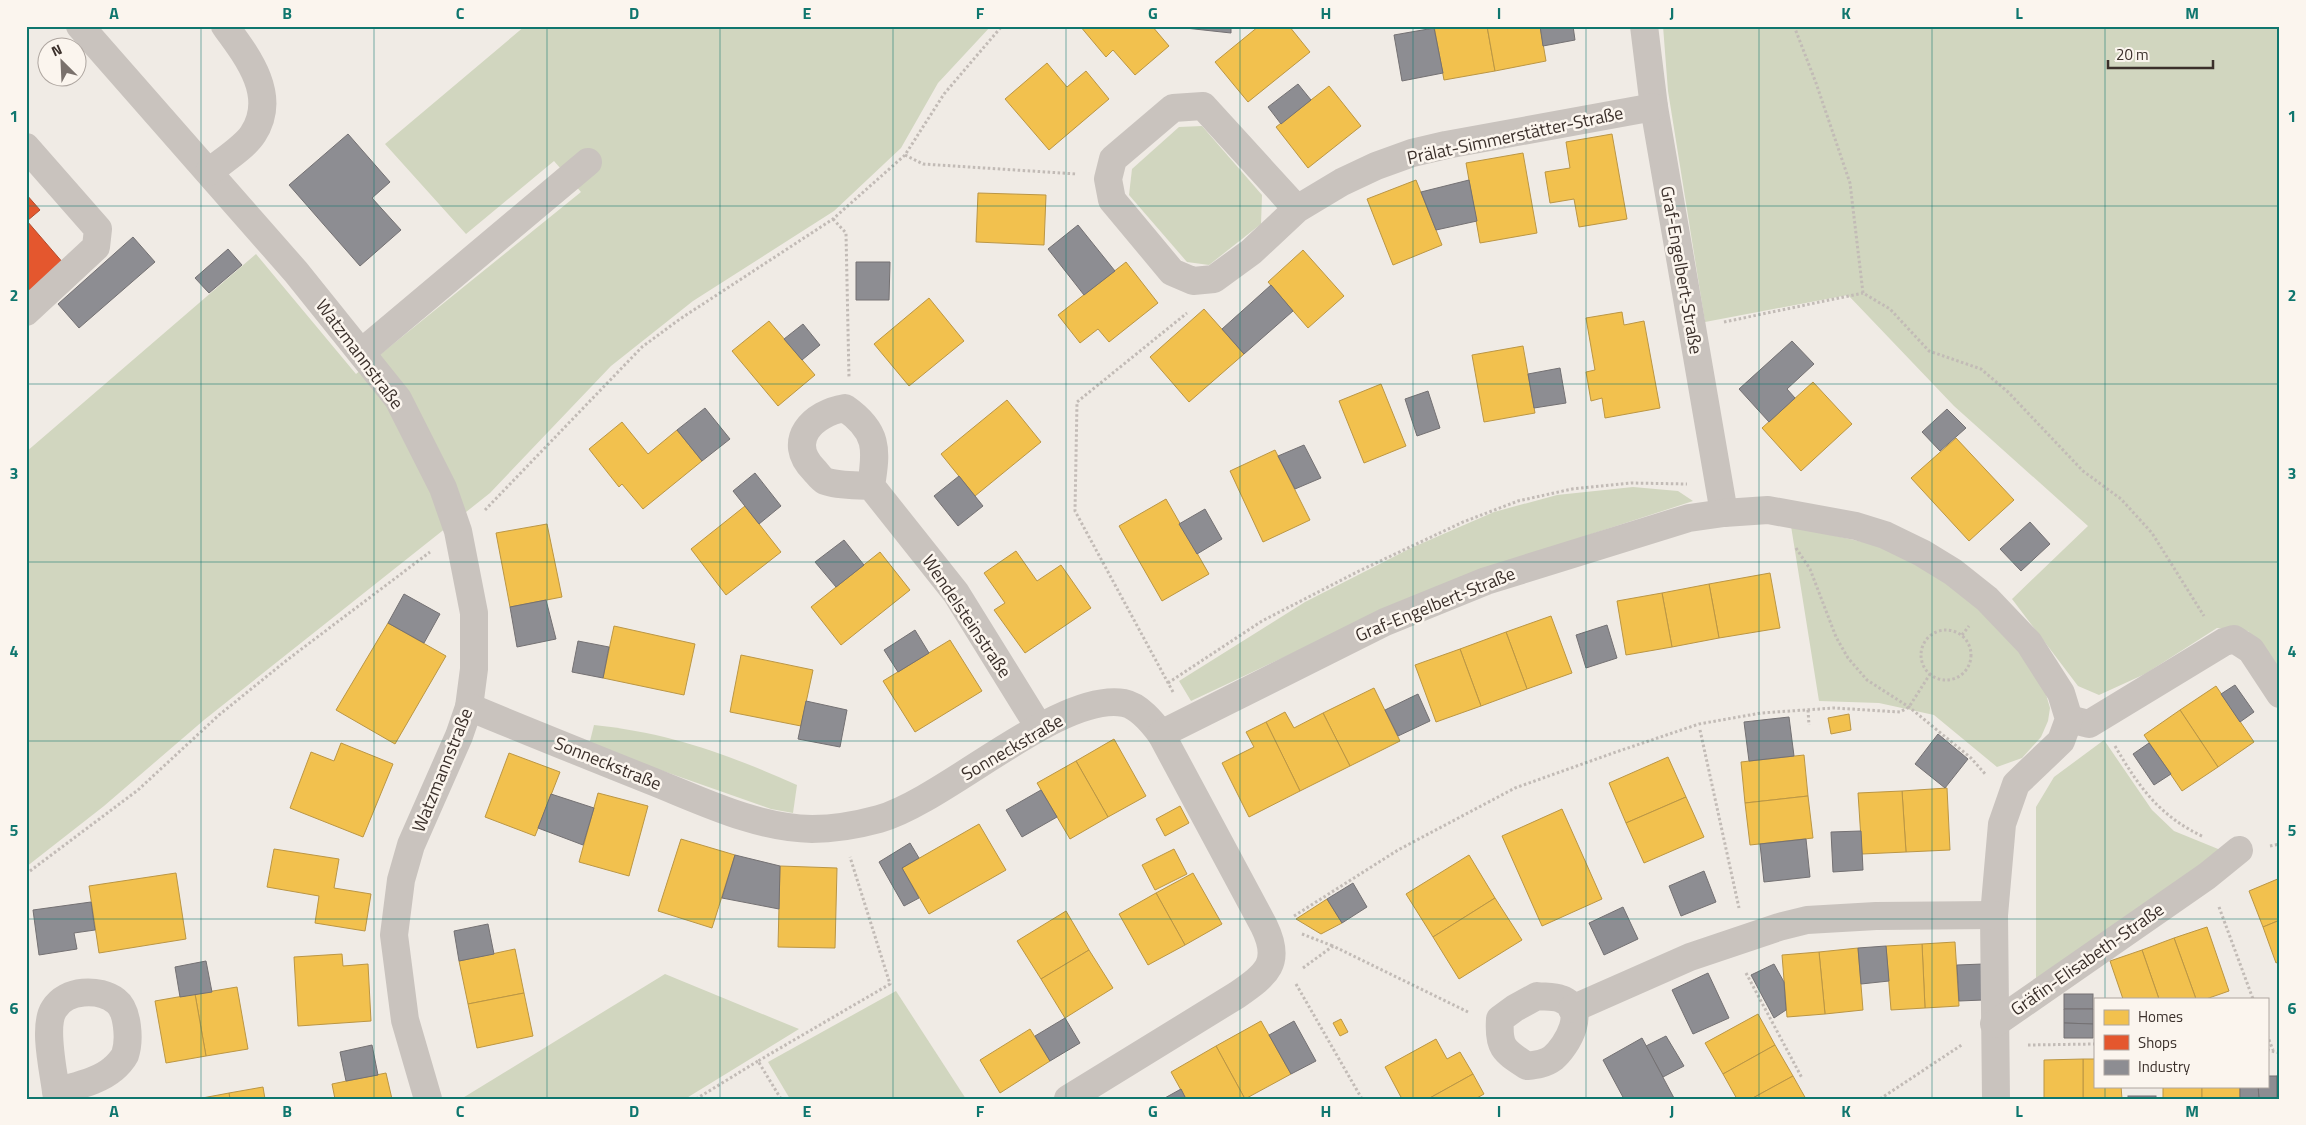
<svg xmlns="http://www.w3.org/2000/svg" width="2306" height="1125" font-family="'Titillium Web',sans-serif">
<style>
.green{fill:#d1d6bf}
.homes{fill:#f2c14e;stroke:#bb9644}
.shops{fill:#e4572e;stroke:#b14b2d}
.industry{fill:#8d8d92;stroke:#747173}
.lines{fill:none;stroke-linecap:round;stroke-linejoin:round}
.path{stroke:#c2bbb6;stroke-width:3;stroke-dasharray:2.5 2.5;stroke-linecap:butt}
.minor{stroke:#c9c3be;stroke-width:28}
.grid{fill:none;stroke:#0f766e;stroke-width:1;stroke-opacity:0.55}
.labels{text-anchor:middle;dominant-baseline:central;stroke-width:5;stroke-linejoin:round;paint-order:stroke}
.street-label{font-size:18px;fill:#3b302b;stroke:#fbf5ee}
.neatline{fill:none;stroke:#0f766e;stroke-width:2}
.grid-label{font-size:16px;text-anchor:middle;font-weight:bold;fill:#0f766e}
</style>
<rect width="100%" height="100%" fill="#f0ebe5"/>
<g class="green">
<path d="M525,26H991L938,83L901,148L834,211L693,301L611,366L490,493L204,720L104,806L26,867V452L256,254L356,374L581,192L554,161L466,234L385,144Z"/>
<path d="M1663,26H2280V677L2248,631L2217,628L2145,674L2099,695L2078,686L2012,599L2088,526L1954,406L1848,295L1705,322L1668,91Z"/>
<path d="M1202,126L1262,195L1261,224L1209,265L1187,262L1129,195L1132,169L1179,127Z"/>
<path d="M1633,487L1678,491L1693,501C1602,531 1510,559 1422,596C1344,628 1267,665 1191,701L1179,681L1305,602L1411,548L1494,512L1557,495Z"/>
<path d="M1791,526L1881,546L1920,566L1971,599L1994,619L2043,684L2050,708L2048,721L2041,737L2022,758L1997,767L1934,715L1879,703L1819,701Z"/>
<path d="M594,725C670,733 727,754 797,785L793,813L771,809L589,745Z"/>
<path d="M2104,740L2152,810L2174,831L2223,851L2036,983V807L2054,777Z"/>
<path d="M665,974L799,1029L685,1099H461Z"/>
<path d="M896,991L966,1099H790L768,1062Z"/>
</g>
<g class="homes">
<path d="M1080,26H1152L1169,46L1135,75L1113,50L1106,57Z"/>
<path d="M1259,26H1289L1310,52L1248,102L1215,62Z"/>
<path d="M1434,26H1487L1495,71L1444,80Z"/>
<path d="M1487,26H1540L1546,61L1495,71Z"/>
<path d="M1047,63L1067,87L1086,71L1109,99L1049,150L1005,99Z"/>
<path d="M1329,86L1361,126L1308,168L1276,127Z"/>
<path d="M1612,134L1627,219L1579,227L1574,199L1550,203L1545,172L1570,168L1566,142Z"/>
<path d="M1523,153L1537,233L1480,243L1466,163Z"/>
<path d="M1416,180L1442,245L1393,265L1367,199Z"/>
<path d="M978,193L1046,195L1044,245L976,242Z"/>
<path d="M1303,250L1344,296L1308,328L1268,282Z"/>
<path d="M1126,262L1158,303L1109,342L1098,329L1080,343L1058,315Z"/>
<path d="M929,298L964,341L909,386L874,344Z"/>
<path d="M1204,309L1244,354L1189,402L1150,357Z"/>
<path d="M1622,312L1624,325L1644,321L1660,408L1605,418L1602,398L1591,401L1586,372L1595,370L1586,318Z"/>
<path d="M769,321L815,375L778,406L732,351Z"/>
<path d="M1523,346L1535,413L1484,422L1472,355Z"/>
<path d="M1813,382L1852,424L1801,471L1762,428Z"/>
<path d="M1381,384L1406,446L1364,463L1339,401Z"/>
<path d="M1007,400L1041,442L975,496L941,454Z"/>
<path d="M622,422L648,454L677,430L702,461L643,509L622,484L619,487L589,449Z"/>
<path d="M1956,438L2014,500L1969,541L1911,478Z"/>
<path d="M1275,450L1310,520L1263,542L1230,471Z"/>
<path d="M1166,499L1209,574L1162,601L1119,526Z"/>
<path d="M745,506L781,552L726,595L691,549Z"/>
<path d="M547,524L562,597L510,607L496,533Z"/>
<path d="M1016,551L1037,581L1061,565L1091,608L1025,653L994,610L1005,603L984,573Z"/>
<path d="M880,552L910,590L841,645L811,607Z"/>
<path d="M1770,573L1780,628L1719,638L1709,584Z"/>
<path d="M1709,584L1719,638L1672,647L1662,593Z"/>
<path d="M1662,593L1672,647L1626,655L1617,601Z"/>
<path d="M1551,616L1572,673L1527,689L1506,632Z"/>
<path d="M388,623L446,656L395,744L336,710Z"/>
<path d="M614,626L695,644L684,695L603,678Z"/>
<path d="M1506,632L1527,689L1481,706L1460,649Z"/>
<path d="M950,640L982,691L915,732L883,681Z"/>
<path d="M1460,649L1481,706L1436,722L1415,665Z"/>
<path d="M741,655L813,670L801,726L730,712Z"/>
<path d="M2216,686L2254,742L2218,767L2180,710Z"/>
<path d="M1374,688L1400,741L1350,766L1323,713Z"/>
<path d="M2180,710L2218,767L2182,791L2144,735Z"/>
<path d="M1285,712L1294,728L1323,713L1350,766L1300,791L1266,722Z"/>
<path d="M1849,714L1851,730L1831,734L1828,718Z"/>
<path d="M1266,722L1300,791L1249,817L1222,763L1254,747L1246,732Z"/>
<path d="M1114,739L1146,796L1108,817L1076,761Z"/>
<path d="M341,743L393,764L363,837L290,808L311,752L334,761Z"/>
<path d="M509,753L560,772L535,836L485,817Z"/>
<path d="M1804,755L1808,796L1745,803L1741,762Z"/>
<path d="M1668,757L1686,797L1626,823L1609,783Z"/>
<path d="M1076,761L1108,817L1070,839L1037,783Z"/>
<path d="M1947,788L1950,850L1906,852L1902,791Z"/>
<path d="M1902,791L1906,852L1862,854L1858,793Z"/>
<path d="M598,793L648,806L629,876L579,862Z"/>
<path d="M1808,796L1813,838L1750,845L1745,803Z"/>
<path d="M1686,797L1704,837L1644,863L1626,823Z"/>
<path d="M1180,806L1189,823L1165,836L1156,819Z"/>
<path d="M1562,809L1602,899L1542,926L1502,836Z"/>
<path d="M979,824L1006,870L929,914L902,868Z"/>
<path d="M681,839L735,855L712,928L658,911Z"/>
<path d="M274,849L339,859L334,888L371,894L365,931L315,923L319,896L267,887Z"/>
<path d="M1174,849L1187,874L1155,890L1142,865Z"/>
<path d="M1469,855L1495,898L1433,937L1406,894Z"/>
<path d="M780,866L837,868L835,948L778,947Z"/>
<path d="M176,873L186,939L99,953L89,886Z"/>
<path d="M1193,873L1222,924L1185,945L1156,893Z"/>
<path d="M2280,878V920L2263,927L2249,891Z"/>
<path d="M1156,893L1185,945L1148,965L1119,914Z"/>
<path d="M1495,898L1522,940L1459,979L1433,937Z"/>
<path d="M1327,899L1342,923L1321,934L1296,919Z"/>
<path d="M1066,911L1089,950L1041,979L1017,941Z"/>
<path d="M2280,920V961L2276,963L2263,927Z"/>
<path d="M2207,927L2229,991L2206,999H2196L2174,938Z"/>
<path d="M2174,938L2196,999H2159L2142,950Z"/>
<path d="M1955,942L1959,1006L1925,1008L1922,944Z"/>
<path d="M1922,944L1925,1008L1891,1010L1886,946Z"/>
<path d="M1858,948L1863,1010L1825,1014L1819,952Z"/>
<path d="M515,949L524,993L468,1004L459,961Z"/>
<path d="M1089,950L1113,988L1065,1018L1041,979Z"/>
<path d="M2142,950L2159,999H2123L2110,961Z"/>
<path d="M1819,952L1825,1014L1787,1017L1782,955Z"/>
<path d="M342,954L343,966L368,964L371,1021L298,1026L294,957Z"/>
<path d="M237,987L248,1049L206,1056L195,994Z"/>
<path d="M524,993L533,1036L477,1048L468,1004Z"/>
<path d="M195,994L206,1056L166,1063L155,1001Z"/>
<path d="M1758,1014L1775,1045L1723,1074L1705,1043Z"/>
<path d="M1341,1019L1348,1032L1340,1036L1333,1023Z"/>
<path d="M1261,1021L1291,1074L1245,1099L1216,1046Z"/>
<path d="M1030,1029L1050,1061L1000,1093L980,1060Z"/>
<path d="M1436,1039L1447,1059L1460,1052L1473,1074L1428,1099H1402L1385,1067Z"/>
<path d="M1775,1045L1793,1076L1751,1099H1737L1723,1074Z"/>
<path d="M1216,1046L1245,1099H1186L1171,1072Z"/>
<path d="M2083,1059H2095V1086H2121L2122,1099H2083Z"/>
<path d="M2083,1059V1099H2044V1060Z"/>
<path d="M386,1073L392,1099H335L332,1084Z"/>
<path d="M1473,1074L1484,1094L1475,1099H1428Z"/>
<path d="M1793,1076L1806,1099H1751Z"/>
<rect x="2163" y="1086" width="39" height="13"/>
<rect x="2202" y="1086" width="38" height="13"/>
<path d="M263,1087L265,1099H230L229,1093Z"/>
<path d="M229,1093L230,1099H197Z"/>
</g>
<path class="shops" d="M26,194L40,210L27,221L70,271L26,309Z"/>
<g class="industry">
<path d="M1167,26H1231V33Z"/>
<path d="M1540,26H1573L1575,40L1543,46Z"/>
<path d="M1434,28L1443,73L1402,81L1394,35Z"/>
<path d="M1298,84L1311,100L1281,124L1268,107Z"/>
<path d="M348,134L390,182L372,198L401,230L360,266L289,185Z"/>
<path d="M1469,180L1477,221L1436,230L1421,192Z"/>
<path d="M1078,225L1115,271L1084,295L1048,249Z"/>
<path d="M133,237L155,262L79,328L58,304Z"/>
<path d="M228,249L242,265L209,293L195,278Z"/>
<path d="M856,262H890L889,300H856Z"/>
<path d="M1271,285L1293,311L1244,354L1222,329Z"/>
<path d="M803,324L820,345L802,360L784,339Z"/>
<path d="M1792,341L1814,364L1787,389L1795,398L1769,422L1739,389Z"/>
<path d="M1560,368L1566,403L1534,408L1528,374Z"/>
<path d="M1428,391L1440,428L1417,436L1405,399Z"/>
<path d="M705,408L730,439L702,461L677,430Z"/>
<path d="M1947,409L1966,428L1940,451L1922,432Z"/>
<path d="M1304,445L1321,478L1295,489L1278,456Z"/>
<path d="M755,473L781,506L759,524L733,491Z"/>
<path d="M959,476L983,506L958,526L934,496Z"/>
<path d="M1205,509L1222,539L1197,554L1179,524Z"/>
<path d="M2030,522L2050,544L2021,571L2000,549Z"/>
<path d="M844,540L864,565L836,587L815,562Z"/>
<path d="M404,594L440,614L424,643L388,623Z"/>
<path d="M546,600L556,639L517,647L510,607Z"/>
<path d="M1607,625L1617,658L1586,668L1576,635Z"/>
<path d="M915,630L929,653L898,672L884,650Z"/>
<path d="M578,641L609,647L603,678L572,672Z"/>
<path d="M2235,685L2254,712L2240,722L2221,694Z"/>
<path d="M1418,694L1430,721L1398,736L1385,710Z"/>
<path d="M806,701L847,710L840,747L798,739Z"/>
<path d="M1789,717L1794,756L1749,761L1744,722Z"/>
<path d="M1938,734L1968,759L1945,788L1915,764Z"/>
<path d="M2149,743L2171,774L2154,785L2133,754Z"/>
<path d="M1041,790L1057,817L1022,837L1006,810Z"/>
<path d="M551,794L594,808L583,845L538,828Z"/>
<path d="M1861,831L1863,870L1833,872L1831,832Z"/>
<path d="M1806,839L1810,877L1764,882L1760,844Z"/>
<path d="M910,843L919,858L902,868L919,898L904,906L879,862Z"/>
<path d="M735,855L780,866L779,909L722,898Z"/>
<path d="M1704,871L1716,902L1681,916L1669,886Z"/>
<path d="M1353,883L1367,907L1342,923L1327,899Z"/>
<path d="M91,902L95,930L74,933L77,949L39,955L33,910Z"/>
<path d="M1623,907L1638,939L1604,955L1589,923Z"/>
<path d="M488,924L494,954L459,961L454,931Z"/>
<path d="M1886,946L1889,981L1861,984L1858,948Z"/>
<path d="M206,961L212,992L180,997L175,967Z"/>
<path d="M1774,964L1784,982L1786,1010L1774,1018L1751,975Z"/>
<path d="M1983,964V1000L1959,1001L1957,965Z"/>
<path d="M1708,973L1729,1018L1693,1034L1672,990Z"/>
<rect x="2064" y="994" width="29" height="15"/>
<path d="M2064,1009H2093V1024L2064,1023Z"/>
<path d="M1065,1018L1080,1043L1050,1061L1035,1036Z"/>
<path d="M1294,1021L1316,1061L1291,1074L1269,1035Z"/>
<path d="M2064,1023L2093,1024V1038H2064Z"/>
<path d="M1666,1036L1684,1066L1663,1077L1646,1046Z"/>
<path d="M1642,1038L1674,1098L1672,1099H1624L1603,1060Z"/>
<path d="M372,1045L378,1075L346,1081L340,1052Z"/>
<path d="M2267,1076H2277V1099H2259L2258,1086H2267Z"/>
<rect x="2277" y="1076" width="3" height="23"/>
<path d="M2240,1086H2258L2259,1099H2240Z"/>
<path d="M1181,1089L1186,1099H1163Z"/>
<rect x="2128" y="1096" width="28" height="3"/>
</g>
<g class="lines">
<g class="path">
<path d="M1794,26L1816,83L1850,183L1863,293L1890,309L1929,351L1981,369L2008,392L2083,471L2121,499L2152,533L2204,616"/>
<path d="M905,155L923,164L1077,174"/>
<path d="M833,219L846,233L849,378"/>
<path d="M1724,322L1863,293"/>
<path d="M485,510L642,347L680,319L833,219L905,155L944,94L1002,26"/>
<path d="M1796,548L1810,569L1836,637L1848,658L1867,680L1909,707L1971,758L1986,775"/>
<circle cx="1946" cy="655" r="25"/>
<path d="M1962,635L1969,626"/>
<path d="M1168,683L1262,621L1359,571L1463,522L1518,501L1572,489L1631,483L1687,484"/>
<path d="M1173,692L1075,511L1077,402L1187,313"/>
<path d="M1808,710L1809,725"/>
<path d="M1700,730L1739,908"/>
<path d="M2115,746C2139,787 2159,816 2204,837"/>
<path d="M2270,846L2280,844"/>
<path d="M26,874L138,790L219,715L287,660L430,552"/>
<path d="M2219,907L2253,999"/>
<path d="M1294,916L1398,850L1515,788L1616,752L1699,724L1761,713L1834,708L1900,712L1909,707L1930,674"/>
<path d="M1302,934L1333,946"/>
<path d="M1303,968L1333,946L1468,1012"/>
<path d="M1746,973L1802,1078"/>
<path d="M1296,984L1362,1099"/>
<path d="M2267,1035L2273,1050"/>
<path d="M2028,1045L2095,1044"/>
<path d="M2267,1050L2280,1053"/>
<path d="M696,1099L758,1061"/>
<path d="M781,1099L758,1061L890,984L850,857"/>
<path d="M1880,1099L1963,1044"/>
</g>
<g class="minor">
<path d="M80,26L296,272L398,399L443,488L458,531L474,613V669L469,707L459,736L411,845L401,880L394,935L405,1020L428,1099"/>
<path d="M1644,26L1654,107L1724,513"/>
<path d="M26,147L98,229L96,247L26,312"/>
<path d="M209,172C221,162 245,147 253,134C278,96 248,57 225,26"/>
<path d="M1297,209L1251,252L1214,279L1193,281L1172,272L1112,200L1108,179L1113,159L1173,108L1203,106L1297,209L1342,182L1376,166L1412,153L1446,145L1654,107"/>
<path d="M362,352L588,162"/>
<path d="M871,486C857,485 838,486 825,481C821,479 817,473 814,470C785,441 813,413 845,408C878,431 877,449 871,486L956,593L1039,727"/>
<path d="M469,707C529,732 589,756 649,780C700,800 755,828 812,829C835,829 857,825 879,819C946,800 1060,691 1124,703C1139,706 1152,722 1161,734L1264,926C1282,963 1267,974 1237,995L1068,1099"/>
<path d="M2069,719L2089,724L2224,642L2234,639L2251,650L2280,694"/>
<path d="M1161,734L1385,622L1486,581L1689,518L1724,513L1768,510L1856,526L1885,535L1922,553L1953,572L1987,599L2029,643L2061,693L2069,719L2061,741L2016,784L2002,824L1994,915L1996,1099"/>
<path d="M1537,996C1544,997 1554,996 1561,999C1589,1009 1567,1046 1553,1058C1545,1064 1536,1065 1527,1066C1504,1051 1498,1048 1500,1019L1515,1008Z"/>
<path d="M1572,1009L1690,957L1779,927L1807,920L1876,916L1994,915"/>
<path d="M1994,1024L2207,876L2239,850"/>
<path d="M56,1092C74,1086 98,1082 113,1069C117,1066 123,1059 125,1055C130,1040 128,1010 116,1001C99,988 66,989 54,1009C42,1027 55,1077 57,1099"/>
</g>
</g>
<path class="grid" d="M201,26V1099M374,26V1099M547,26V1099M720,26V1099M893,26V1099M1066,26V1099M1240,26V1099M1413,26V1099M1586,26V1099M1759,26V1099M1932,26V1099M2105,26V999M26,206H2280M26,384H2280M26,562H2280M26,741H2280M26,919H2280M2105,1086V1099"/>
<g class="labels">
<g class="street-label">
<text transform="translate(1515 135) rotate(-12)">Prälat-Simmerstätter-Straße</text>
<text transform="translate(1682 270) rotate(80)">Graf-Engelbert-Straße</text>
<text transform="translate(360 354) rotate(53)">Watzmannstraße</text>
<text transform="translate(1435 604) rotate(-22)">Graf-Engelbert-Straße</text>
<text transform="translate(967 616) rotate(56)">Wendelsteinstraße</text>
<text transform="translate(1012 747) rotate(-30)">Sonneckstraße</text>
<text transform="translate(608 763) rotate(22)">Sonneckstraße</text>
<text transform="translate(442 770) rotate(-68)">Watzmannstraße</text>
<text transform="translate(2087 959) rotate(-35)">Gräfin-Elisabeth-Straße</text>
</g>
</g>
<rect width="2306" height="1125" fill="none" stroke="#fbf5ee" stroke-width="55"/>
<rect x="2094" y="998" width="175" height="90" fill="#fbf5ee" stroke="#aea6a0"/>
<rect x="2104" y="1010" width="25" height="15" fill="#f2c14e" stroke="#aea6a0"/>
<text x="2138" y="1022" font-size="15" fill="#3b302b">Homes</text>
<rect x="2104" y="1035" width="25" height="15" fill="#e4572e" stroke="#aea6a0"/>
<text x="2138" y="1048" font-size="15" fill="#3b302b">Shops</text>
<rect x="2104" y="1060" width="25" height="15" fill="#8d8d92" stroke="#aea6a0"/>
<text x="2138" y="1072" font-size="15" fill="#3b302b">Industry</text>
<g transform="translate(62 62) rotate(336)"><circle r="24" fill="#fbf5ee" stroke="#aea6a0"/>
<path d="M0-4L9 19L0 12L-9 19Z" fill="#7a716c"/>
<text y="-8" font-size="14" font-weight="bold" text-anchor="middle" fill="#3b302b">N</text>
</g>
<path d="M2108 60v8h105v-8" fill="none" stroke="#3b302b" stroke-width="2.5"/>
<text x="2116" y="60" font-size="15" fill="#3b302b" stroke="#fbf5ee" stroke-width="4" paint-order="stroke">20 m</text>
<rect x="28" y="28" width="2250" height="1070" class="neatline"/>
<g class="grid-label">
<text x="114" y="19">A</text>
<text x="287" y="19">B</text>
<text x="460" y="19">C</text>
<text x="634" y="19">D</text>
<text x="807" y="19">E</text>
<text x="980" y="19">F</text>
<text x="1153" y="19">G</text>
<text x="1326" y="19">H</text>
<text x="1499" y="19">I</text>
<text x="1672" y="19">J</text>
<text x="1846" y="19">K</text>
<text x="2019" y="19">L</text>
<text x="2192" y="19">M</text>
<text x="14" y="122">1</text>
<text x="2292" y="122">1</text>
<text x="14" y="301">2</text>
<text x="2292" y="301">2</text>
<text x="14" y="479">3</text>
<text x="2292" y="479">3</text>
<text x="14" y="657">4</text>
<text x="2292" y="657">4</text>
<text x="14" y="836">5</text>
<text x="2292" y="836">5</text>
<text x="14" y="1014">6</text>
<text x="2292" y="1014">6</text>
<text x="114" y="1117">A</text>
<text x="287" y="1117">B</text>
<text x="460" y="1117">C</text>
<text x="634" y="1117">D</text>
<text x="807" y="1117">E</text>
<text x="980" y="1117">F</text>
<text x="1153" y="1117">G</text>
<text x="1326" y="1117">H</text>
<text x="1499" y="1117">I</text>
<text x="1672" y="1117">J</text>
<text x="1846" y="1117">K</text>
<text x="2019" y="1117">L</text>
<text x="2192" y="1117">M</text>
</g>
</svg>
